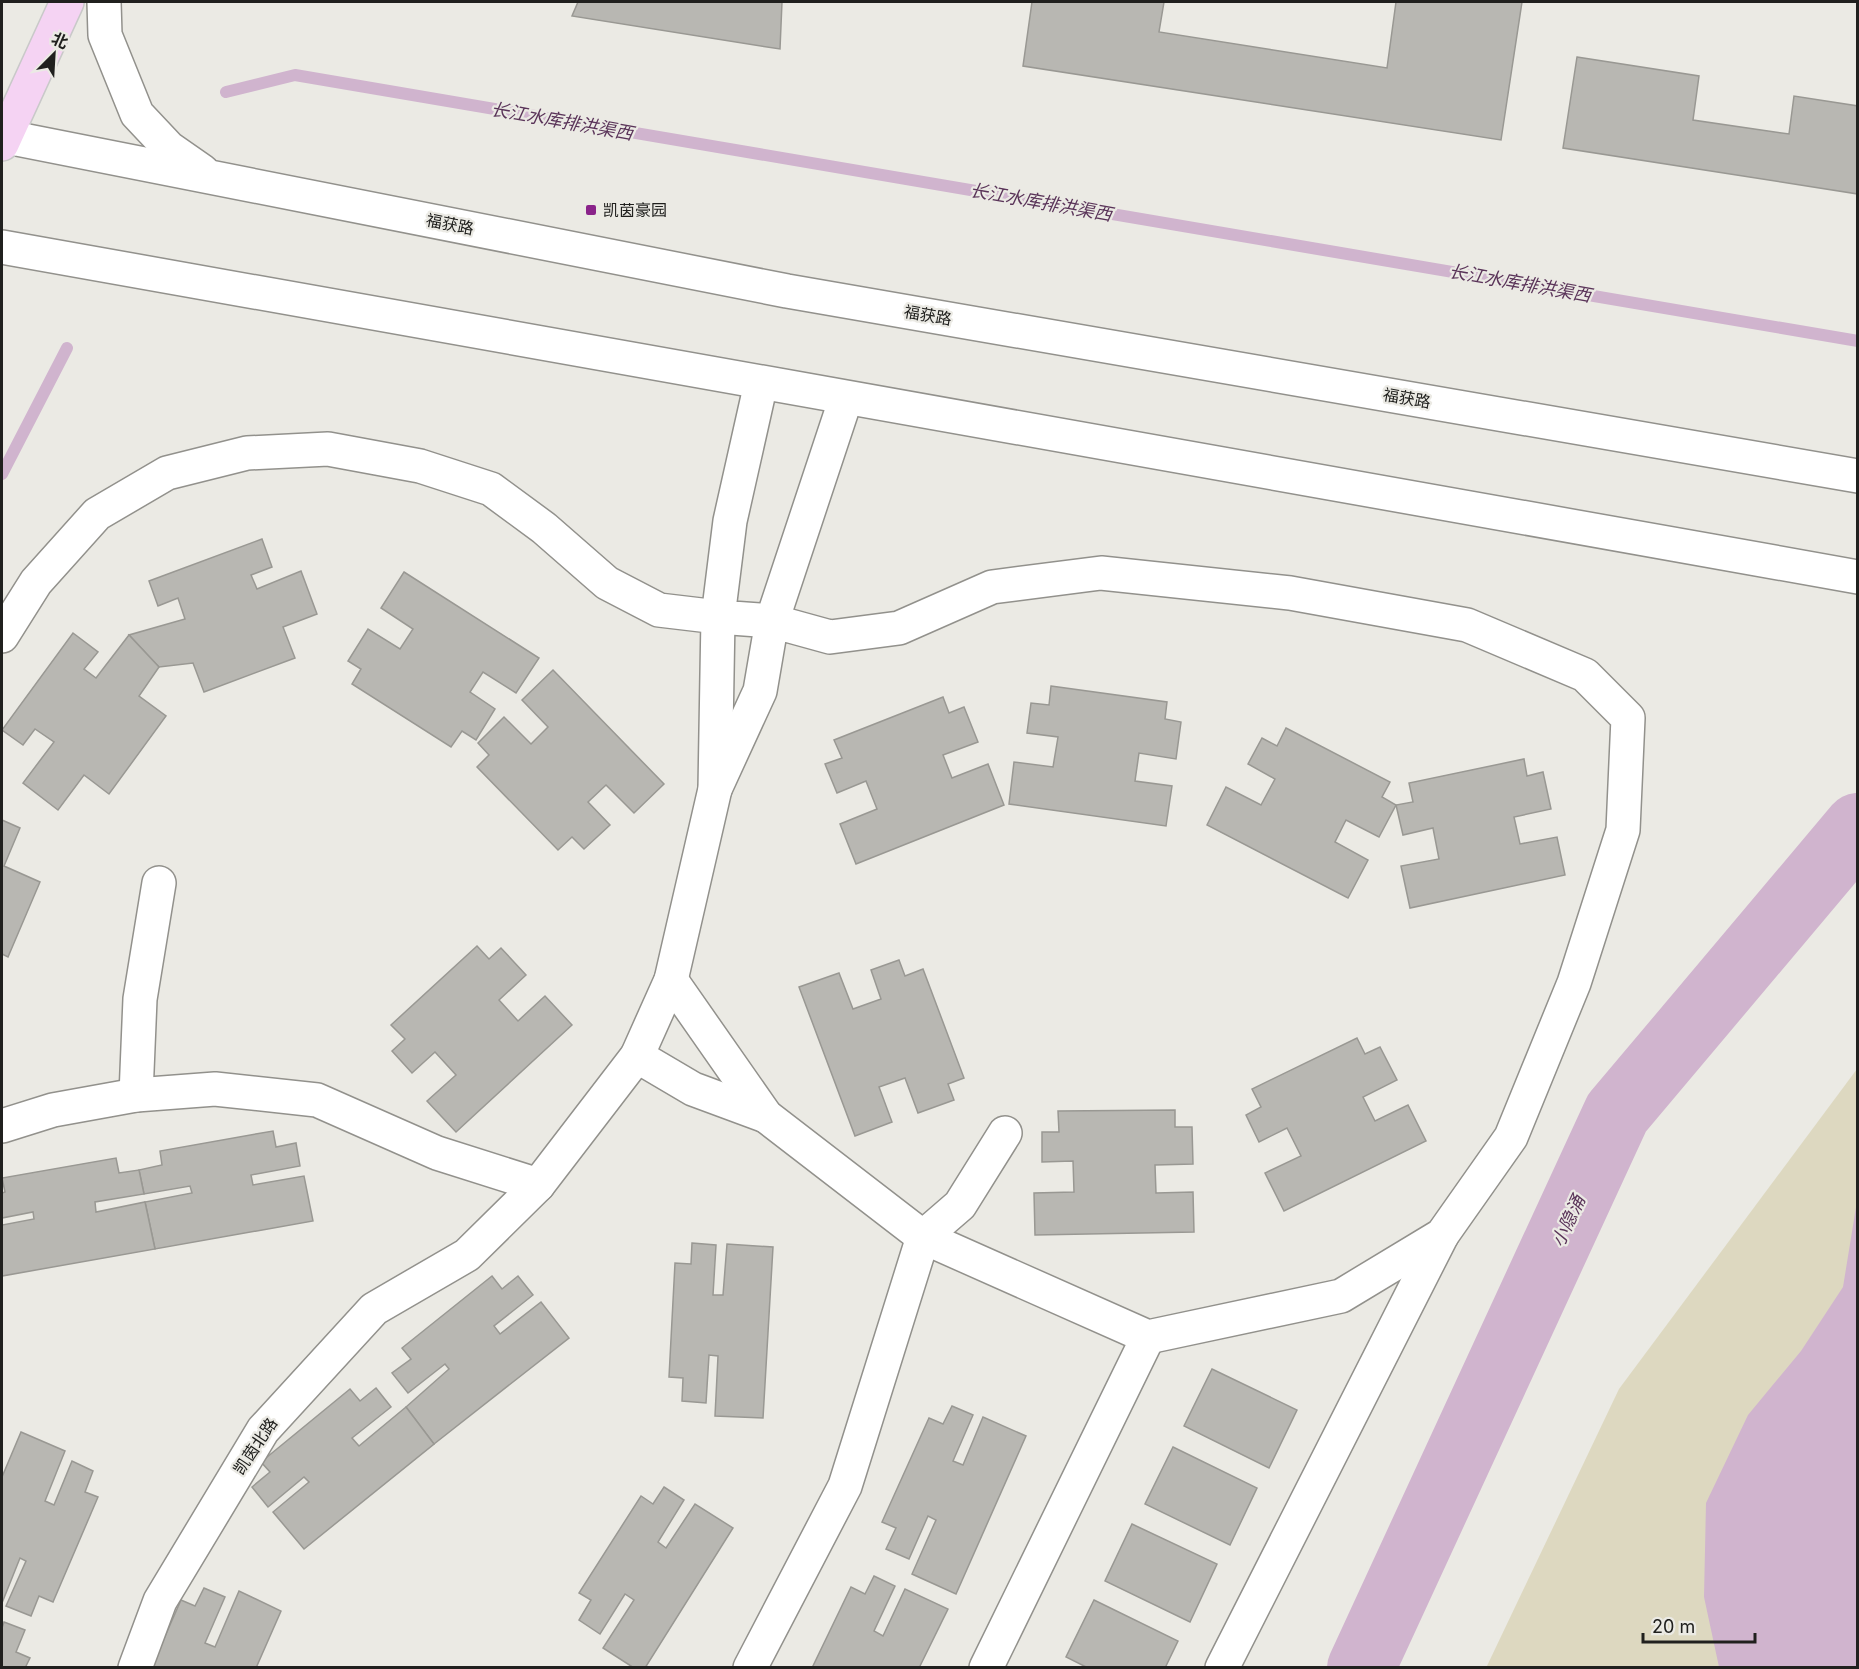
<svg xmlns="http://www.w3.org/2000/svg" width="1859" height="1669" font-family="Inter,'Noto Sans SC',sans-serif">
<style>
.green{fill:#ddd8c0}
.water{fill:#d0b4ce}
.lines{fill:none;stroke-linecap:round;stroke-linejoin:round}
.stream{stroke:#d0b4ce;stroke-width:12}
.river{stroke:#d0b4ce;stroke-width:68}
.building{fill:#b8b7b2;stroke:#999893;stroke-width:1.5}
.minor-casing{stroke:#92918c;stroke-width:36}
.major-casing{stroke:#c9c9c9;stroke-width:36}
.minor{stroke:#fff;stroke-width:33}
.major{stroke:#f5d3f3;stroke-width:33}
.poi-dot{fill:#8a238a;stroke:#ebeae4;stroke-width:2}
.labels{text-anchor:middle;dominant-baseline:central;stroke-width:4.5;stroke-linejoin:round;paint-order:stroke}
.poi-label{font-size:16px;fill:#20201e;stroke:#ebeae4;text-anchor:start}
.street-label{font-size:16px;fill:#20201e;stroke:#ebeae4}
.water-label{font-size:18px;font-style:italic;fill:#5a3459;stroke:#ebeae4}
</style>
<rect width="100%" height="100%" fill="#ebeae4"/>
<path class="green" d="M1857,1069V1667L1486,1668L1619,1389Z"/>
<path class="water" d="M1857,1201V1667H1719L1704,1597L1706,1503L1748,1415L1801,1351L1843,1287Z"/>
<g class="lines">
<g class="stream">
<path d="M226,92L295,75L1858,341"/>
<path d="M2,474L67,348"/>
</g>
<path class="river" d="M1361,1668L1617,1113L1858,827"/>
</g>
<g class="building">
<path d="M578,2H782L780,49L572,16Z"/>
<path d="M1032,2H1164L1159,32L1387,68L1396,2H1522L1501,140L1023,66Z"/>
<path d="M1577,57L1699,76L1693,120L1789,134L1794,96L1858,106V194L1563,148Z"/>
<path d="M262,539L272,567L251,575L257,589L301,571L317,614L283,627L295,658L204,692L193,663L159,667L129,635L185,619L178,598L158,606L149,581Z"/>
<path d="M404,572L539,658L516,693L483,672L470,692L495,709L476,740L462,731L451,747L352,684L361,669L348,661L368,629L400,649L413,629L381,608Z"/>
<path d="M73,633L98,652L84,669L96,678L129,635L159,667L139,696L166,716L109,794L84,775L58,810L23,783L54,742L35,729L23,745L2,730Z"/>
<path d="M553,670L664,784L634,813L606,785L588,802L610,825L584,849L572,837L558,850L477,767L489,755L478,743L504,717L531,744L548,727L522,700Z"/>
<path d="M1051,686L1167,702L1165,719L1181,722L1176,759L1139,753L1135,781L1172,786L1166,826L1009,804L1014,762L1053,767L1058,737L1027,733L1031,703L1049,705Z"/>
<path d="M943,697L949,713L964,707L978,742L943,755L952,778L988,764L1004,805L856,864L840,824L877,809L866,781L837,793L825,764L842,758L834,740Z"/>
<path d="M1286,728L1390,782L1382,797L1396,805L1379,837L1346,820L1335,842L1368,860L1348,898L1207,825L1226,787L1261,805L1275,779L1248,764L1262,738L1277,746Z"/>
<path d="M1524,759L1527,776L1543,772L1551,809L1514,817L1520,844L1557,837L1565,875L1410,908L1401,866L1439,859L1433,828L1403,835L1396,805L1413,802L1409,783Z"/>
<path d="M2,820L20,828L4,866L40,882L8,957L2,954Z"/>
<path d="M477,946L489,959L501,948L526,975L499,1000L518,1021L545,996L572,1025L456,1132L427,1101L456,1075L435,1052L412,1073L392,1051L405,1039L391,1025Z"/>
<path d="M899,960L905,976L923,969L964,1078L948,1084L954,1100L918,1113L905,1078L879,1087L892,1122L855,1136L799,987L839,973L853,1009L881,999L871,970Z"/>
<path d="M1357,1038L1365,1054L1380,1047L1397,1080L1363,1097L1375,1121L1408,1105L1426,1141L1284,1211L1265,1173L1301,1156L1287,1128L1259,1142L1246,1115L1261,1107L1252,1089Z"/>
<path d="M1175,1110V1127H1192L1193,1164L1155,1165L1156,1193L1193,1192L1194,1232L1035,1235L1034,1193L1074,1192L1073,1161L1042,1162V1132H1059L1058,1111Z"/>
<path d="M273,1131L276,1147L296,1143L300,1166L251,1175L253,1185L304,1176L313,1221L155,1249L145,1202L192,1193L190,1186L144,1194L139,1170L162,1165L160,1151Z"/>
<path d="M116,1158L119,1173L139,1170L144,1194L95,1202L96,1212L145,1202L155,1249L2,1276V1225L34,1219L33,1212L2,1218V1193L5,1192L2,1178Z"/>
<path d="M692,1243L716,1245L713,1295H723L727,1244L773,1247L763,1418L715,1416L718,1356L709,1355L706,1403L682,1401L683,1378L669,1377L675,1263L691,1264Z"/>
<path d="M492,1276L502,1289L518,1276L533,1295L494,1326L500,1334L541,1302L569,1338L434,1444L406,1407L449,1369L445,1364L408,1393L392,1373L411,1359L402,1348Z"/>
<path d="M1212,1369L1297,1410L1269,1468L1184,1426Z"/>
<path d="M376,1388L391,1407L352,1438L359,1446L406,1407L434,1444L304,1549L273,1512L309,1482L304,1477L268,1507L252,1487L270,1472L261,1462L350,1389L360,1401Z"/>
<path d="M952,1406L973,1415L953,1461L963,1465L983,1417L1026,1436L956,1594L912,1574L936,1520L928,1516L909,1559L886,1549L896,1528L882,1522L929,1418L943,1424Z"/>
<path d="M21,1432L65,1451L45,1501L54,1505L72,1461L93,1471L85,1492L98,1497L53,1602L39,1596L31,1616L6,1606L26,1561L20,1558L2,1603V1477Z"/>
<path d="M1173,1447L1257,1488L1230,1545L1145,1504Z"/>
<path d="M664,1487L684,1500L658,1542L666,1548L695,1504L733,1528L645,1668H634L603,1648L634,1600L625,1594L600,1634L579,1620L591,1600L579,1593L641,1496L653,1504Z"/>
<path d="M1132,1524L1217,1564L1190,1622L1105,1581Z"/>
<path d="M874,1576L895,1586L874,1631L883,1636L905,1589L948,1609L919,1668H812L851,1587L865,1594Z"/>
<path d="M204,1588L225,1597L205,1643L215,1647L239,1591L281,1611L256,1668H151L181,1600L195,1606Z"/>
<path d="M1094,1600L1178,1641L1165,1668H1088L1066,1657Z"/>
<path d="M4,1622L25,1630L16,1652L30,1658L25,1668H2V1628Z"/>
</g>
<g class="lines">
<g class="minor-casing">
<g id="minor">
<path d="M104,2L105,35L137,114L169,148L202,171"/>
<path d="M2,136L787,291L1858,476"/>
<path d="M2,247L1858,577"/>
<path d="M761,383L730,521L718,617L772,621L846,398"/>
<path d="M2,636L36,582L97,514L167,473L247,453L328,449L420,466L491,489L544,528L607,583L659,610L718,617L715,789L671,980L637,1056L538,1185L467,1255L374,1309L263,1430L160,1601L135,1668"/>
<path d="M671,980L766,1116L923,1237L1148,1337L1341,1296L1442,1235L1511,1137L1574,983L1623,830L1628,718L1585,675L1467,625L1290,593L1101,573L992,587L899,628L830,637L772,621L760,691L715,789"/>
<path d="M637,1056L693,1089L766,1116"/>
<path d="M136,1095L140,999L159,883"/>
<path d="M2,1126L53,1110L136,1095L215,1089L317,1100L437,1153L538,1185"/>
<path d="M750,1668L845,1486L923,1237L960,1205L1005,1133"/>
<path d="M986,1668L1148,1337"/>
<path d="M1222,1668L1442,1235"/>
</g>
</g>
<g class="major-casing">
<path id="major" d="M2,144L67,2"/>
</g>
<use href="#minor" class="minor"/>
<use href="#major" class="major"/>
</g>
<rect class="poi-dot" x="585" y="204" width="12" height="12" rx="3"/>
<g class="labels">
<g class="poi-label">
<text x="603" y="210">凯茵豪园</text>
</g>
<g class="street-label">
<text transform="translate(450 224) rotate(11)">福获路</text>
<text transform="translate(928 315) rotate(10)">福获路</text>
<text transform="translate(1407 398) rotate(10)">福获路</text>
<text transform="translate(255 1446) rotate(-56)">凯茵北路</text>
</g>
<g class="water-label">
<text transform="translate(562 121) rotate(10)">长江水库排洪渠西</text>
<text transform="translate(1041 202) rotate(10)">长江水库排洪渠西</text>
<text transform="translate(1520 283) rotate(10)">长江水库排洪渠西</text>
<text transform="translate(1568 1221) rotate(-65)">小隐涌</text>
</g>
</g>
<rect width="1859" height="1669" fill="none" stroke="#20201e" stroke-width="6"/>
<g transform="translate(54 54) rotate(24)" stroke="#ebeae4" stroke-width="4.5" paint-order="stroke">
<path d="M0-4.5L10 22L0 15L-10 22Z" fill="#20201e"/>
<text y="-9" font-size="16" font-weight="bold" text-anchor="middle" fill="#20201e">北</text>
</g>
<path d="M1643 1633v9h112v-9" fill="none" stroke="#20201e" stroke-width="3"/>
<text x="1652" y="1633" font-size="18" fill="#20201e" stroke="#ebeae4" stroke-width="4.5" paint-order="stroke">20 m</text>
</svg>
